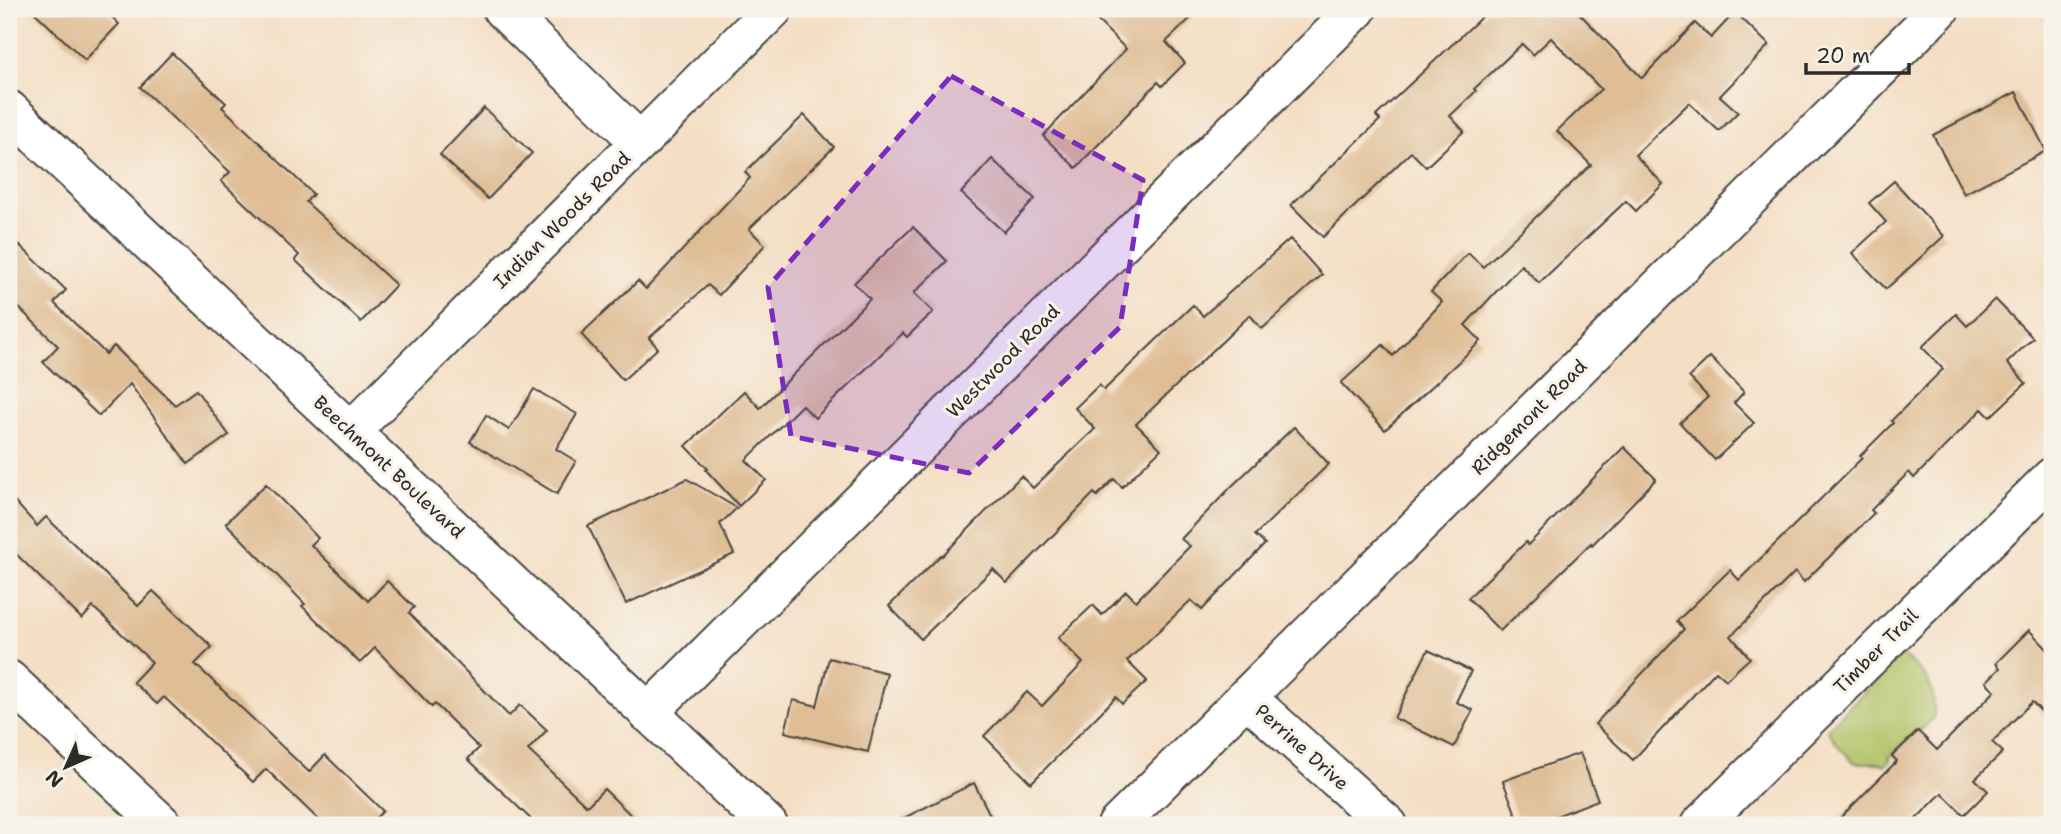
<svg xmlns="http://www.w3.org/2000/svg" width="2061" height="834" font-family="'Shantell Sans',sans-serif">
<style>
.green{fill:#b0c266;stroke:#6e7648;stroke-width:2}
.building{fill:#dfbd95}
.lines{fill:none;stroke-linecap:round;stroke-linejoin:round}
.minor-casing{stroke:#494642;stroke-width:42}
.minor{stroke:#fff;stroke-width:38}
.marked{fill:#7b2cbf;fill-opacity:0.2;stroke:#7b2cbf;stroke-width:5;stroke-dasharray:14 9;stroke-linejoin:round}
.labels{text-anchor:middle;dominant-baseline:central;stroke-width:6;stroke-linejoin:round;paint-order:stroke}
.street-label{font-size:19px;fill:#2b2b2b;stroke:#f7f3e8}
</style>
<rect width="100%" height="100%" fill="#f7f3e8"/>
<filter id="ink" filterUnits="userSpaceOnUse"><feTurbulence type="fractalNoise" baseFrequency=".0143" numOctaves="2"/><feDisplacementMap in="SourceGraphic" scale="14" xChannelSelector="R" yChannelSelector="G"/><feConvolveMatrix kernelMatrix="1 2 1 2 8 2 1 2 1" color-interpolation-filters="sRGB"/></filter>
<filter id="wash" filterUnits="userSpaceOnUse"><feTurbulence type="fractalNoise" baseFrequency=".00686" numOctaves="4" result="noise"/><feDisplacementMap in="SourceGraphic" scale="28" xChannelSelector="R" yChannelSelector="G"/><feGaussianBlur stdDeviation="1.57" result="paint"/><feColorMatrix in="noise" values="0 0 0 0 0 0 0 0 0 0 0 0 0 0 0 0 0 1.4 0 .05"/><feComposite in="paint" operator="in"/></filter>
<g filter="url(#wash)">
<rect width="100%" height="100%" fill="#f4dec4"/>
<path class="green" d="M1901,655C1927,673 1936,685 1934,717L1921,730L1916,731L1889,758L1891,761L1885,765L1880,763H1855L1840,748L1827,729Z"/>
<g id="blocks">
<g class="building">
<path d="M31,9H104L119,24L85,60Z"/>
<path d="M1086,9H1200L1166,42L1185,63L1162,86L1158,82L1076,168L1043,136L1126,49Z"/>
<path d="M1490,9H1582L1578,12L1642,78L1695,23L1711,38L1735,12L1769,45L1720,96L1738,112L1719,131L1689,103L1635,155L1663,184L1636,211L1626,201L1539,283L1521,265L1465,325L1481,341L1385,430L1341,383L1383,345L1393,356L1442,302L1431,292L1468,253L1483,267L1591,165L1557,131L1601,89L1551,38L1533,55L1522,44L1474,89L1476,91L1450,116L1464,131L1426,167L1411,152L1323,237L1291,205L1380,120L1376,116Z"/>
<path d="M172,53L226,103L222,107L313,194L306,202L396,285L361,322L295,260L299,255L221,181L230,172L140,87Z"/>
<path d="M2016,92L2046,151L1964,194L1933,135Z"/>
<path d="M484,108L532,153L488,199L440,155Z"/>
<path d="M804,115L834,147L749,229L765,245L719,295L708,285L649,338L658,348L623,380L581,334L638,281L646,289L750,178L745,172Z"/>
<path d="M992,159L1035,199L1004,232L961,193Z"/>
<path d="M1894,181L1944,236L1886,289L1852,253L1886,222L1869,203Z"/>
<path d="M913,227L947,261L914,293L933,312L907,337L903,333L815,418L802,405L746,460L766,480L739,506L706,470L708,469L686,446L744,391L760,408L870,299L854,283Z"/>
<path d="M9,235L66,290L54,303L106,354L114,346L175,405L196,390L229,435L188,464L130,384L99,416L43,362L58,346L9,298Z"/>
<path d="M1290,239L1322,275L1262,329L1250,315L1136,424L1161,449L1122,487L1114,479L1097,496L1094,493L1007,583L993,569L921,639L889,606L941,555L942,556L1021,476L1033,488L1095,429L1075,408L1099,385L1104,390L1193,305L1203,316Z"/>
<path d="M1995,299L2033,338L2007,363L2026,383L1990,417L1982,409L1914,478L1909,472L1871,510L1874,513L1804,582L1795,572L1731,636L1750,658L1726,680L1716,671L1633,760L1595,724L1684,629L1677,621L1730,570L1739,580L1862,458L1860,456L1893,423L1891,421L1943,369L1922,347L1956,314L1967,326Z"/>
<path d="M1710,357L1744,392L1734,403L1754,423L1715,460L1680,423L1708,397L1689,377Z"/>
<path d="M534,389L577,414L556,449L576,461L557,494L470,442L486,415L509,430Z"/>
<path d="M1294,427L1329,464L1255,535L1265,544L1202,610L1191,600L1127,661L1147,681L1122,704L1116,697L1031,783L984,736L1027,692L1042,706L1083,663L1058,638L1093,605L1102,615L1126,591L1136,601L1190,546L1181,539L1232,486Z"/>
<path d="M1624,447L1656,479L1592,545L1591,543L1500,631L1468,598L1526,542L1528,545Z"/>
<path d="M687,479L737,508L720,524L734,554L626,604L588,526Z"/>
<path d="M266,484L318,538L311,545L368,601L387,581L414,607L409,613L509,716L520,705L547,730L528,750L587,806L604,789L641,825H537L468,759L479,748L435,704L432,707L375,648L360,663L302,606L305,604L226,523Z"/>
<path d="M9,495L37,526L46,517L138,606L153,591L212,647L195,664L309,772L325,755L383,811L369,825H324L266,769L253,782L164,697L157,704L133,682L152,662L93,607L82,619L9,547Z"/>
<path d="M2029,630L2052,654V722L2032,702L1992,742L2003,752L1975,779L1988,791L1964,815L1942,793L1910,825H1833L1897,761L1892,756L1918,731L1937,750L1995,691L1986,682L2000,668L1996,663Z"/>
<path d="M1428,650L1471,671L1456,702L1473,710L1454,747L1394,718Z"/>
<path d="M829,658L887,673L868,752L785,732L793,700L817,706Z"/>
<path d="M1580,753L1598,800L1556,816L1560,825H1520L1503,781Z"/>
<path d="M974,783L995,825H890Z"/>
</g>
</g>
</g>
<g filter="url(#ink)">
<use href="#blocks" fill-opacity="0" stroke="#494642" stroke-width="2"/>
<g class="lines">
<g class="minor-casing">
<g id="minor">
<path d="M502,9L639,141"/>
<path d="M9,110L768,825"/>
<path d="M351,431L773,9"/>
<path d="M9,680L163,825"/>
<path d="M1246,697L1388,825"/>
<path d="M648,713L1357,9"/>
<path d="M1117,825L1940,9"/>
<path d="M1700,825L2052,477"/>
</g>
</g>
<use href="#minor" class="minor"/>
</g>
</g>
<path class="marked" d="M951,76L1143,180L1120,327L969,473L791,436L768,287Z"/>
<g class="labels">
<g class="street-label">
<text transform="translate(562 220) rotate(-45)">Indian Woods Road</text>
<text transform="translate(1003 361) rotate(-45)">Westwood Road</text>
<text transform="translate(1529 417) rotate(-45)">Ridgemont Road</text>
<text transform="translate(389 467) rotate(43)">Beechmont Boulevard</text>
<text transform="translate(1876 651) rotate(-45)">Timber Trail</text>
<text transform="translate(1302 747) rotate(42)">Perrine Drive</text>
</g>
</g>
<rect width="2061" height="834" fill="none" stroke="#f7f3e8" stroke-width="35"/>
<g transform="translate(66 767) rotate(225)" stroke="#f7f3e8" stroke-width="5" paint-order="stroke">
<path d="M0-5L12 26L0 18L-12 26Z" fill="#2b2b2b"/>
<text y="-10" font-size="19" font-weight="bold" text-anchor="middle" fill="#2b2b2b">N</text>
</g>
<path d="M1806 63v10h103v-10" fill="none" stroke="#2b2b2b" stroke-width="3.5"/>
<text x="1816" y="63" font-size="21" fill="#2b2b2b" stroke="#f7f3e8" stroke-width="5" paint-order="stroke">20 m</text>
</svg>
